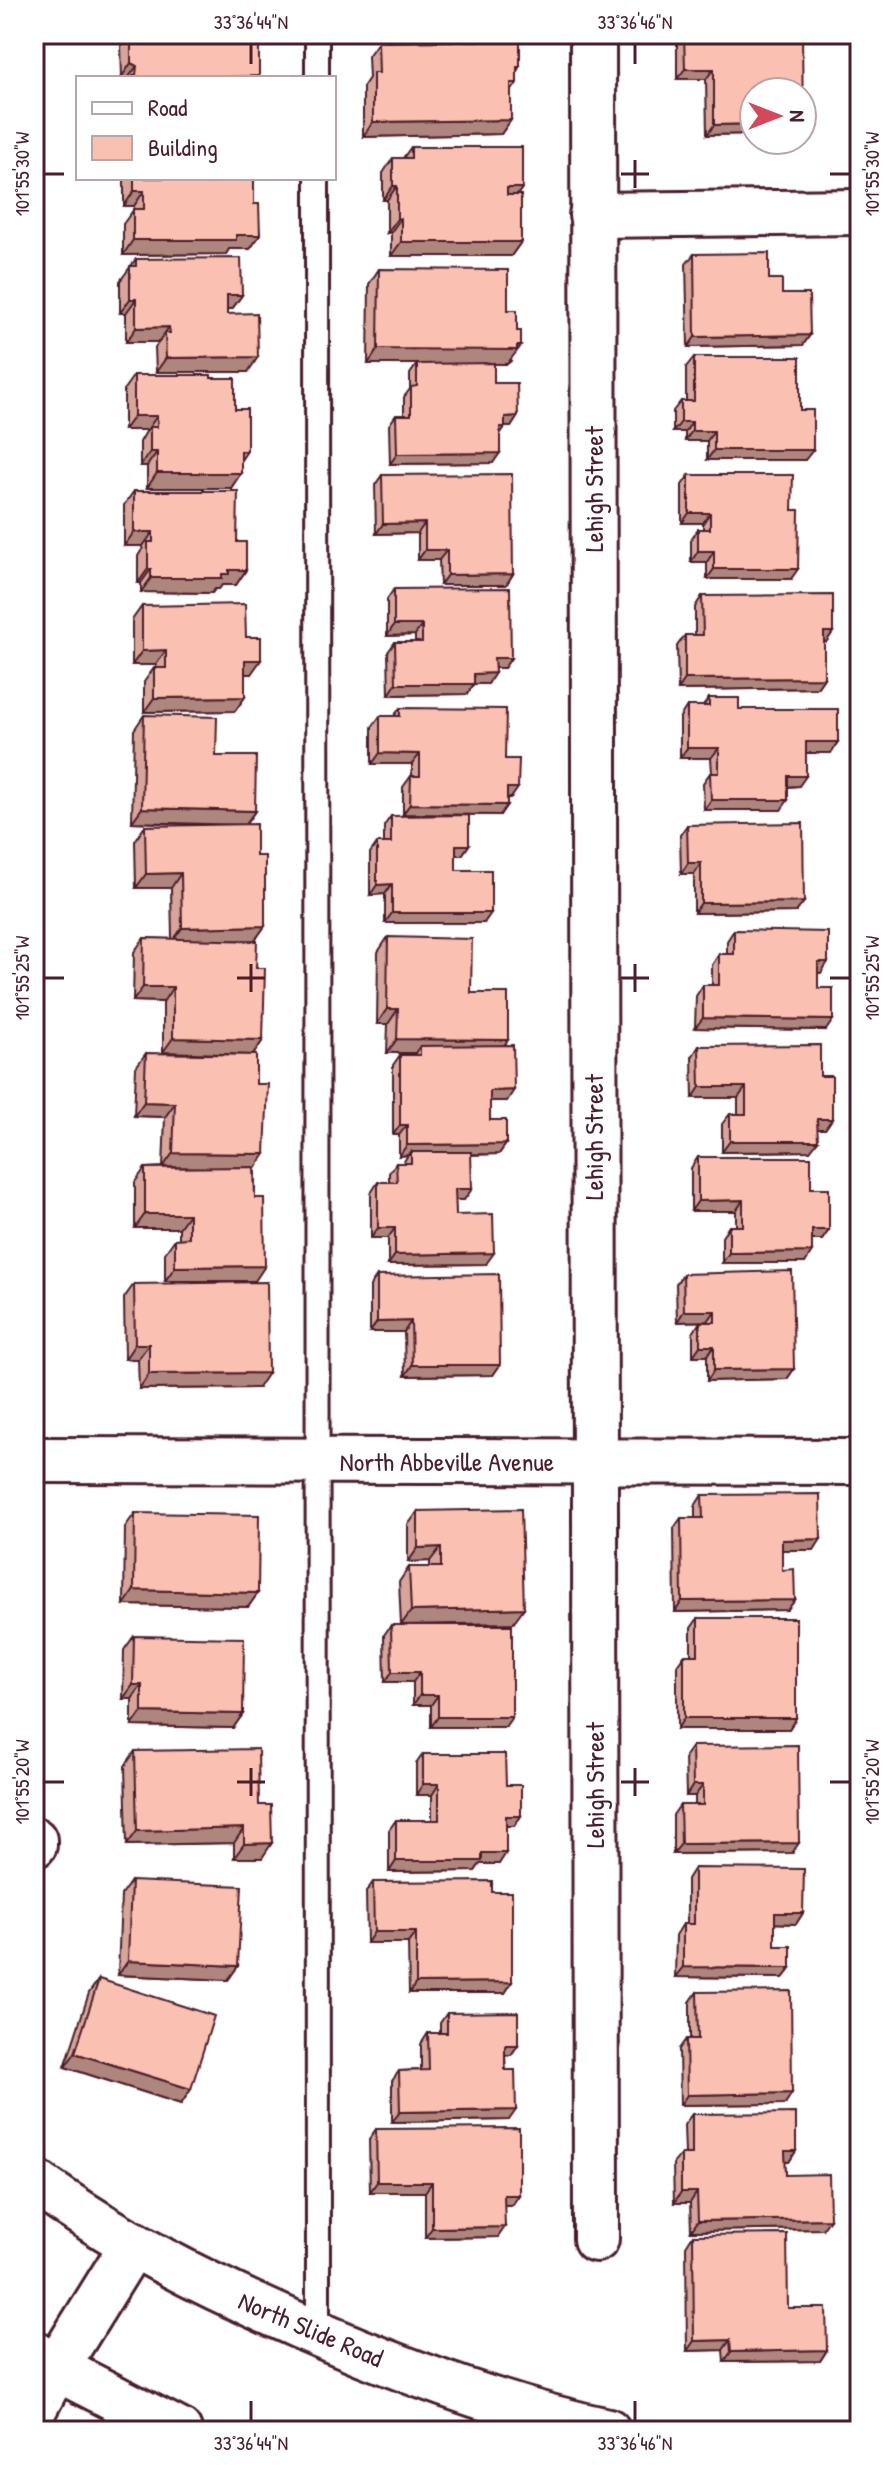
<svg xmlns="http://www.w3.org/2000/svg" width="894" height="2465" font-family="'Patrick Hand',sans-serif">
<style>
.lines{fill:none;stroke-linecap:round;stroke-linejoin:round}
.service-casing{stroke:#4a1f2b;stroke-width:28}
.minor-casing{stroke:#4a1f2b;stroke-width:50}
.secondary-casing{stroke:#4a1f2b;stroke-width:50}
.service{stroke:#fff;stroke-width:22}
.minor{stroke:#fff;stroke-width:44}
.secondary{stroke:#fff;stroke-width:44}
.wall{fill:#d7a599;stroke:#4a1f2b;stroke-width:2}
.shaded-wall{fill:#af867d;stroke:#4a1f2b;stroke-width:2}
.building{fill:#fac0b2;stroke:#4a1f2b;stroke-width:2}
.ticks{fill:none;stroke:#4a1f2b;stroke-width:3}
.labels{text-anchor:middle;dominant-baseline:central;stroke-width:7;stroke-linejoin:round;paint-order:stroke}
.street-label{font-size:26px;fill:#4a1f2b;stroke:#fff}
.neatline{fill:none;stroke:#4a1f2b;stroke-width:3}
.ticks-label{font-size:20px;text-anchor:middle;fill:#4a1f2b}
</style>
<rect width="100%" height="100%" fill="#fff"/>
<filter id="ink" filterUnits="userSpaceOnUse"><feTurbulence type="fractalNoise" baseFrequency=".0125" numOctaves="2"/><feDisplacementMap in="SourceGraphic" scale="16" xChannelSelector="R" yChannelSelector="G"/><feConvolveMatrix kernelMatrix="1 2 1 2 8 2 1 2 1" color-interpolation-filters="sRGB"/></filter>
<g filter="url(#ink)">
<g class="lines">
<g class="service-casing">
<g id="service">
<path d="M317,34V78"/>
<path d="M317,178L318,2334"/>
</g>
</g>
<g class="minor-casing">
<g id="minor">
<path d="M593,34L596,2239"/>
<path d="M592,215L860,212"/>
<path d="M34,1460L860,1462"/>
<path d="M34,1840V1845"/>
<path d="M34,2409L56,2368L133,2244"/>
</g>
</g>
<g class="secondary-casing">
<g id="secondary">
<path d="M34,2181C117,2241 208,2286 302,2327C400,2370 503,2409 608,2431"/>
<path d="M34,2354L56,2368L179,2431"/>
</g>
</g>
<use href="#service" class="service"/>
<use href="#minor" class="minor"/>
<use href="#secondary" class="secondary"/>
</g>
<g class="wall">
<path d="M129,34H259L258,78H122L121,45Z"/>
<path d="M681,34H802L754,92V134L707,135L706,79H677V40Z"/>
<path d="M378,42L520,66L517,71V83L511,92V120L501,134L363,137V87L369,78L368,56Z"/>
<path d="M411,147L522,188L517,195L521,242L511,256H391V232L387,233V200H383V173L393,158H403Z"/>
<path d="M124,178H254V204L260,235L250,249H229L226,254L123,255V224L134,209V206H124Z"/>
<path d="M694,254L769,279L782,294L810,335L803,345L688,347L686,264Z"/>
<path d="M136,259L242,295L232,309H227V314L248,372H156L155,347L159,342H126V313H120V281Z"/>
<path d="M379,269L508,310L511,361L507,364H494V383L518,416L511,427H505L500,434L493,463L390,464L389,425L396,415H404V397L410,389V374L417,364H368L369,284Z"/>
<path d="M694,357L800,410L805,460H707V441H685V432H673V411L681,401H686V367Z"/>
<path d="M134,375L211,378L235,409L247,451L241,460V473L231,488H147V466H140V442L147,430H124V389Z"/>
<path d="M382,475L513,574L506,585H440L439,560H418V533L376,534L375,485Z"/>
<path d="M689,475L791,579H707V562H691V539L698,529H703V523H682V485Z"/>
<path d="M134,491L237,542L246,570L236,585H222L219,589H215L212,593L141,592V583H138V556L143,548V546H124V505Z"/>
<path d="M394,589L511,658L504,668H495L488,684H474L467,694L389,695L388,652L395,642H415V635L387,636V599Z"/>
<path d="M702,596L833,632L826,642H824V678L817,688L678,690L677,646L685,635H695V607Z"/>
<path d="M142,606L246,637L251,674H245V697L235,711L144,712V682L154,668H156V665H132V620Z"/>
<path d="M709,698L739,709L831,753H806L799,786L788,787L781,810H704L703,783L710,773H712L711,758H680V717L687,706H703Z"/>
<path d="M400,708L505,759L511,798H507L500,815L403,814V787L411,776H412V764H372V727L380,716H394Z"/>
<path d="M144,715L216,756L255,811L246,824L256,856L265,926L255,940H242L256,968L263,1040L253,1055L163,1052V1002L133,1001L134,952L144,938L172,939L171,888H136L135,841L145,826L227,825L132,822L134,730Z"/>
<path d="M391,816L469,845L462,855H456V870L484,923H385V894L370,895V853L377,843H384V826Z"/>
<path d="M687,825L804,902L796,912L694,913V874H681L680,835Z"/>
<path d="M734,930L821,973H818V988L826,1030L695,1028L696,996L703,985H712V965L719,954H727V941Z"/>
<path d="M388,937L471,993L508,1040L504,1045L507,1101H490V1120L506,1144L499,1154L471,1155L464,1200H455L456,1215L486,1264L388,1265V1238H371V1193L378,1182H389V1173L396,1163H403L408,1155L399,1156V1135H393V1065L400,1055H414L415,1053H387L388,1024H377L378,952Z"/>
<path d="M699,1046L820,1076L832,1119L825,1129H817L810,1151L722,1152V1124L730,1114H738V1098H693L692,1057Z"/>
<path d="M146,1053L255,1169V1281H165V1253L175,1239H179V1228H135V1182L145,1168L163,1167L165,1117L134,1116L136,1067Z"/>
<path d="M698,1157L811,1188L829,1230L822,1240H812L805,1263H722V1237L729,1226H736V1211H691V1168Z"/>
<path d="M683,1274L794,1369L787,1379L707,1381V1356H693V1333L700,1322L708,1321L677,1322L676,1284Z"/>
<path d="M377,1276L500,1365L493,1375L405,1376L404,1332H370V1286Z"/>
<path d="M134,1284L258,1388L139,1389L138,1359H125L124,1298Z"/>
<path d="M702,1495L814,1550H782V1570L795,1600L787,1610L675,1612L674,1528L681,1518H695V1506Z"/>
<path d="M418,1511L513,1623L401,1625L399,1582L409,1567H430V1561L408,1562V1525Z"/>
<path d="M135,1513L258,1593L248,1607L124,1605L125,1527Z"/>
<path d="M698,1618L796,1718L789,1729H677V1665L684,1655H691V1628Z"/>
<path d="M391,1625L505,1727H431V1705H413V1682H385L384,1635Z"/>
<path d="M134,1636L243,1714L233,1728L132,1726V1699H123L124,1650Z"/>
<path d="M692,1746L792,1853L673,1854V1815L680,1805H695V1796H686L685,1756Z"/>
<path d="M135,1751L259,1805L262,1858H234V1843L127,1845L125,1766Z"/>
<path d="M423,1754L506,1785L521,1816L514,1826H506L499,1864H480L475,1871L389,1872V1830L396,1820H432V1795H416V1764Z"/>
<path d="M694,1868L803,1913L796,1924L775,1923V1946L791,1968L783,1978L675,1977L676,1935L683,1924H687V1879Z"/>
<path d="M131,1881L238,1966L228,1980L118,1975L121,1895Z"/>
<path d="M373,1882L492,1892L512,1982L505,1993H409L408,1943H367L366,1892Z"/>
<path d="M99,1979L191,2089L181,2104L65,2067L89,1993Z"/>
<path d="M697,1992L785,2104L680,2105L679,2049L686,2039H690V2002Z"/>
<path d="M447,2013L518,2045L511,2055H505L509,2120L392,2122V2081L399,2071L421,2070V2044L428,2033H440V2023Z"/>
<path d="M692,2114L796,2151L789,2162H785L786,2175L823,2229L691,2231L690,2203H674L673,2164L681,2154H685L684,2125Z"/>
<path d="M376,2129L519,2195L512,2205H504L498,2237L425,2238V2192H370L369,2139Z"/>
<path d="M693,2235L788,2308L827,2350L820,2361L724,2362L723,2350L687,2351L686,2246Z"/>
</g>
<g class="shaded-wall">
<path d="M131,63L137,66L128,78H121Z"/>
<path d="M685,69H714L706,79H677Z"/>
<path d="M259,76L258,78H224L225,77Z"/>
<path d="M511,120L501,134L363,137L373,122Z"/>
<path d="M754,124V134L707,135L714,125Z"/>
<path d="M393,186H397L387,200H383Z"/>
<path d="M507,188H522L512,203H497Z"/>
<path d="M134,191H144L134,206H124Z"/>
<path d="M401,218L391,232L387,233L397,219Z"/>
<path d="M236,235H260L250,249H229L226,254L123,255L133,240Z"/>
<path d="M401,242H521L511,256H391Z"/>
<path d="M227,295H242L232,309H217Z"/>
<path d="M130,299H136L126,313H120Z"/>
<path d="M169,327L159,342H126L136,328Z"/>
<path d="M810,335L803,345L688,347L695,337Z"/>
<path d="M521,346L507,364H368L378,349Z"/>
<path d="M258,357L248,372H156L166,358Z"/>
<path d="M134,416H157L147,430H124Z"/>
<path d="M518,416L511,427H505L498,437H493L505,417Z"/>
<path d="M681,422H692L685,432H673Z"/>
<path d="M692,431H714L707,441H685Z"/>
<path d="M714,450H813L805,460H707Z"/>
<path d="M150,452H157L147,466H140Z"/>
<path d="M500,453L493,463L390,464L397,454Z"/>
<path d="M157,473H241L231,488H147Z"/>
<path d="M689,513H710L703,523H682Z"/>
<path d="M425,523L418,533L376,534L383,524Z"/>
<path d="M134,532H153L143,546H124Z"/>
<path d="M425,550H447L439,560H418Z"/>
<path d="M698,551H714L707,562H691Z"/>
<path d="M148,569H151L141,583H138Z"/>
<path d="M714,569H798L791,579H707Z"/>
<path d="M229,570H246L236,585H222L219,589H215L212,593L141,592L151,578L222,574Z"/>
<path d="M513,574L506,585H440L447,575Z"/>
<path d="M394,625H422L415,635L387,636Z"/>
<path d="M824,632H833L826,642L816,643Z"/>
<path d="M166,650L156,665H132L142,651Z"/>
<path d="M494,658H511L504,668H487Z"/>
<path d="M245,660H261L251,674H235Z"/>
<path d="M495,673L488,684H474L467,694L389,695L396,684L474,674Z"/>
<path d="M824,678L817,688L678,690L685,679Z"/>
<path d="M245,697L235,711L144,712L154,698Z"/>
<path d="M806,742H838L831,753H799Z"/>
<path d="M687,748H719L711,758H680Z"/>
<path d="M380,753L420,754L412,764H372Z"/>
<path d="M788,776H806L799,786L781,787Z"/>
<path d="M507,788H518L511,798H500Z"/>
<path d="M711,800H788L781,810H704Z"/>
<path d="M410,804L507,805L500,815L403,814Z"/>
<path d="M142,808L255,811L245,825L132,822Z"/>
<path d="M456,845H469L462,855H448Z"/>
<path d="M688,863H701L694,874H681Z"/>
<path d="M181,873L171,888H136L146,874Z"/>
<path d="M392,884L385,894L370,895L377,885Z"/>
<path d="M804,902L796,912L694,913L701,903Z"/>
<path d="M392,913H491L484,923H385Z"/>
<path d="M265,926L255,940L172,942L182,928Z"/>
<path d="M818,962H828L821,973H810Z"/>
<path d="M143,987H173L163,1002L133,1001Z"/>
<path d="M387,1009H398L388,1024H377Z"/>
<path d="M703,1018L833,1020L826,1030L695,1028Z"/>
<path d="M173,1038L263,1040L253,1055L163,1052Z"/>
<path d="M397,1039L508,1040L498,1054L420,1046L415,1053H387Z"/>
<path d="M700,1087H746L738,1098H693Z"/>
<path d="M514,1090L507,1101H482L490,1091Z"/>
<path d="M144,1102L175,1103L165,1117L134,1116Z"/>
<path d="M817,1119H832L825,1129H810Z"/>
<path d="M400,1125H407L399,1135H393Z"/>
<path d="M730,1141H818L810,1151L722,1152Z"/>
<path d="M506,1144L499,1154L411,1155V1152L408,1155L399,1156L407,1145Z"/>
<path d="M173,1153L265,1154L255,1169L163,1167Z"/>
<path d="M455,1189H472L464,1200H448Z"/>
<path d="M743,1200L736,1211H691L698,1201Z"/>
<path d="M145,1214H189L179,1228H135Z"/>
<path d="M378,1228H395L388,1238H371Z"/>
<path d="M812,1230H829L822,1240H805Z"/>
<path d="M812,1252L805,1263H722L729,1253Z"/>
<path d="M494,1253L486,1264L388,1265L395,1255Z"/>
<path d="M265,1266L255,1281H165L175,1267Z"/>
<path d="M684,1311H715L708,1321L677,1322Z"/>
<path d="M411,1321L404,1332H370L377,1322Z"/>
<path d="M135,1344H149L138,1359H125Z"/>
<path d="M700,1346H714L707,1356H693Z"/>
<path d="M412,1365H500L493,1375L405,1376Z"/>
<path d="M794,1369L787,1379L707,1381L714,1370Z"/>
<path d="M268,1373L258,1388L139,1389L149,1374Z"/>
<path d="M821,1539L814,1550H775L782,1540Z"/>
<path d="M441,1547L430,1561L408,1562L418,1548Z"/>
<path d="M134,1590L258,1593L248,1607L124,1605Z"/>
<path d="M795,1600L787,1610L675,1612L682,1601Z"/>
<path d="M524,1608L513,1623L401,1625L411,1611Z"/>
<path d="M392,1672H420L413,1682H385Z"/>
<path d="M133,1685H142L132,1699H123Z"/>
<path d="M420,1695H438L431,1705H413Z"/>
<path d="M142,1712L243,1714L233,1728L132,1726Z"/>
<path d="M438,1717H512L505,1727H431Z"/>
<path d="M684,1718H796L789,1729H677Z"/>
<path d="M423,1784H439L432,1795H416Z"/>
<path d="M693,1785H703L695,1796H686Z"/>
<path d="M506,1816H521L514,1826H499Z"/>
<path d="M244,1828L234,1843L127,1845L137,1831Z"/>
<path d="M272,1843L262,1858H234L244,1844Z"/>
<path d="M799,1843L792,1853L673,1854L681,1844Z"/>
<path d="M482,1853H506L499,1864H480L475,1871L389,1872L396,1861Z"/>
<path d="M775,1913H803L796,1924L768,1923Z"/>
<path d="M374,1932H416L408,1943H367Z"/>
<path d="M128,1961L238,1966L228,1980L118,1975Z"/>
<path d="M683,1967L791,1968L783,1978L675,1977Z"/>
<path d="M512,1982L505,1993H409L416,1983Z"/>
<path d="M505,2045H518L511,2055H498Z"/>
<path d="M75,2053L191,2089L181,2104L65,2067Z"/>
<path d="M792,2093L785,2104L680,2105L687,2095Z"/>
<path d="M516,2110L509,2120L392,2122L400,2112Z"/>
<path d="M785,2151H796L789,2162H778Z"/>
<path d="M377,2182H432L425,2192H370Z"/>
<path d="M681,2192H697L690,2203H674Z"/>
<path d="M504,2195H519L512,2205H497Z"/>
<path d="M830,2219L823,2229L691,2231L698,2221Z"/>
<path d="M505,2227L498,2237L425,2238L432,2228Z"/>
<path d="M730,2340L723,2350L687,2351L694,2341Z"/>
<path d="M827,2350L820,2361L724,2362L731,2352Z"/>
</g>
<g class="building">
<path d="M131,34H259V76L225,77V78H133V76L136,75L137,66L131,63Z"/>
<path d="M684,34H802L803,124L802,92H754V124L714,125V69H685Z"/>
<path d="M520,40V66H517V83H511V120L373,122V73H379L378,42Z"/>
<path d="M411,147H522V188H507V195H521V242H401V218L397,219V186H393V158H411Z"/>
<path d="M134,178H254V204H259L260,235H236V240H133V209H144V191H134Z"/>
<path d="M769,253V279H782V294H809L810,335L695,337L694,254Z"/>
<path d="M241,258L242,295H227V314L257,313L258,357L166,358L165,333H170L169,327L136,328V299H130V266H136V259Z"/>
<path d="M379,269L508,270V310H517V331H521V346H517V350L378,349Z"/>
<path d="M694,357H800V410H813V450H714V431H692V422H681V401H694Z"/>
<path d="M494,363V383H517L518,416L505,417V427H500V453L397,454L396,415H411V387L417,386V364Z"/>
<path d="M134,375H211V378H235V409H247V451H241V473H157V452H150V427H157V416H134Z"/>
<path d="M512,474L513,574L447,575V550H425V523L383,524L382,475Z"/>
<path d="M689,475H793L792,510H799L798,569H714V551H698V529H710V513H689Z"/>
<path d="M134,491H238L237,542H246V570H229V574H222V578H151V569H148V542H153V532H134Z"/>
<path d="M510,588L511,658H494L495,673L474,674V684H396L395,642H422V625H394V589Z"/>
<path d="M833,595V632H824V678L685,679V635H703L702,596Z"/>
<path d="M245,604L246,637H261V660H245V697L154,698V668H166V650L142,651V606Z"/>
<path d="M709,698H739V709H838V742H806V776H788V800H711L710,773H719V748H687V706H709Z"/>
<path d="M400,708L506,709L505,759H519L518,788H507V805L410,804L411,776H420V754L380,753V716H400Z"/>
<path d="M144,715L217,717L216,756H256L255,811L142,808Z"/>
<path d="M469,815V845H456V870H491V913H392V884L377,885V843H391V816Z"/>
<path d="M803,823L804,902L701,903V863H688L687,825Z"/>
<path d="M256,824V856H265V926L182,928L181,873L146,874L145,826Z"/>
<path d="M734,930L828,932V962H818V988H833V1020L703,1018V985H719V954H734Z"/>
<path d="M388,937L472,939L471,993H508V1040L397,1039L398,1009H387Z"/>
<path d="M144,938L257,941L256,968H265L263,1040L173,1038V987H143Z"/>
<path d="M513,1045L514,1090L490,1091V1120H506V1144L407,1145V1125H400V1055H420V1046Z"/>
<path d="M820,1045V1076H832V1119H817L818,1141H730V1114H746V1087H700L699,1046Z"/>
<path d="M146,1053L256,1055V1084H268L265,1154L173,1153L175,1103L144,1102Z"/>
<path d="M411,1152H471L472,1189H455L456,1215L493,1214L494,1253L395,1255V1228H378V1182H397L396,1163H411Z"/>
<path d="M698,1157H811V1188H829V1230H812V1252L729,1253V1226H743V1200L698,1201Z"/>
<path d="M254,1167L255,1198H264L265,1266L175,1267V1239L189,1238V1214H145V1168Z"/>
<path d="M792,1271L794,1369L714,1370V1346H700V1322H715V1311H684L683,1274Z"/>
<path d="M499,1274L500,1365H412L411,1321L377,1322V1276Z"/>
<path d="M267,1282L268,1373L149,1374V1344H135L134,1284Z"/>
<path d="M820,1494L821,1539L782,1540V1570L794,1569L795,1600L682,1601L681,1518H703L702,1495Z"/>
<path d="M521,1509L524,1608L411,1611L409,1567H441V1547L418,1548V1511Z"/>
<path d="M135,1513L259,1515L258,1593L134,1590Z"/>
<path d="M698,1618H796V1718H684V1655H698Z"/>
<path d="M391,1625H512V1717H438V1695H420V1672H392Z"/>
<path d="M134,1636L244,1638L243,1714L142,1712V1685H133Z"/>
<path d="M798,1745L799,1843L681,1844L680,1805H703V1785H693L692,1746Z"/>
<path d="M258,1749L259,1805H271L272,1843L244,1844V1828L137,1831L135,1751Z"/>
<path d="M423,1754H505L506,1785H521V1816H506V1853H482V1861H396V1820H439V1784H423Z"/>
<path d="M694,1868L804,1869L803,1913H775V1946H791V1968L683,1967V1924H694Z"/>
<path d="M131,1881L242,1886L238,1966L128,1961Z"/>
<path d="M492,1881V1892H512V1982L416,1983V1932H374L373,1882Z"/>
<path d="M99,1979L214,2016L191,2089L75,2053Z"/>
<path d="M791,1991L792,2093L687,2095L686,2039H698L697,1992Z"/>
<path d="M518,2012V2045H505V2070H515L516,2110L400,2112L399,2071L429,2070L428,2033H447V2013Z"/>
<path d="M796,2113V2151H785L786,2175L829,2174L830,2219L698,2221L697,2192H681V2154H692V2114Z"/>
<path d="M519,2128V2195H504L505,2227L432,2228V2182H377L376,2129Z"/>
<path d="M787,2234L788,2308H826L827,2350L731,2352L730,2340L694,2341L693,2235Z"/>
</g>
</g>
<path class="ticks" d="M251,44V64M635,44V64M635,160V188M44,174H64M621,174H649M830,174H850M251,964V992M635,964V992M44,978H64M237,978H265M621,978H649M830,978H850M251,1768V1796M635,1768V1796M44,1782H64M237,1782H265M621,1782H649M830,1782H850M251,2401V2421M635,2401V2421"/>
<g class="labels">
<g class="street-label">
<text transform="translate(593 489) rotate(-90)">Lehigh Street</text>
<text transform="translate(593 1137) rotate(-90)">Lehigh Street</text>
<text x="447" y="1461">North Abbeville Avenue</text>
<text transform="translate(594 1785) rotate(-90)">Lehigh Street</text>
<text transform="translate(311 2329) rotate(23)">North Slide Road</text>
</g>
</g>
<rect width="894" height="2465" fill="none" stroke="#fff" stroke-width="88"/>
<rect x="76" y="76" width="260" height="104" fill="#ffffff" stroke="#b7a5aa" stroke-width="2"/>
<rect x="92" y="102" width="40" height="12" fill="#ffffff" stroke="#b7a5aa" stroke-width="2"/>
<text x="148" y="116" font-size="24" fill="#4a1f2b">Road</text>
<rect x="92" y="136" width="40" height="24" fill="#fac0b2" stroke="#b7a5aa" stroke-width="2"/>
<text x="148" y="156" font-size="24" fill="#4a1f2b">Building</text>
<g transform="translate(778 116) rotate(90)"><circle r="38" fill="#ffffff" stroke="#b7a5aa" stroke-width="2"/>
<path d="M0-6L14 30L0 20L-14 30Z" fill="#d1495b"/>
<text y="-12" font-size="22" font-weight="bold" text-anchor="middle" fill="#4a1f2b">N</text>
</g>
<rect x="44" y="44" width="806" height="2377" class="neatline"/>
<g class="ticks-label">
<text x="251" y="29">33°36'44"N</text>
<text x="635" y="29">33°36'46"N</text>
<text transform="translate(22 174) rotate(-90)" y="7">101°55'30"W</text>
<text transform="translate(872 174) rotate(-90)" y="7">101°55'30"W</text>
<text transform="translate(22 978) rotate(-90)" y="7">101°55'25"W</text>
<text transform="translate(872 978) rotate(-90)" y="7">101°55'25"W</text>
<text transform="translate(22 1782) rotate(-90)" y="7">101°55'20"W</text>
<text transform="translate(872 1782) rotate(-90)" y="7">101°55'20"W</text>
<text x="251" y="2450">33°36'44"N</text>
<text x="635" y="2450">33°36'46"N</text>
</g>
</svg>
